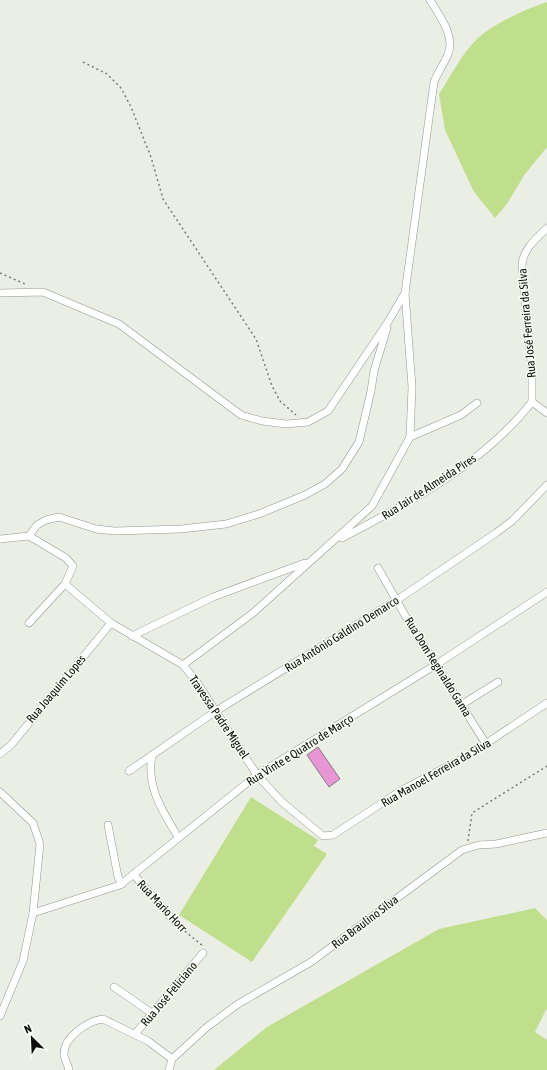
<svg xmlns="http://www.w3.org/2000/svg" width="547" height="1070" font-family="'Asap Condensed',sans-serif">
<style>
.green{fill:#c0df8c}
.building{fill:#e795d5;stroke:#847c82}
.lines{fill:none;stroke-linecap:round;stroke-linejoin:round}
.minor-casing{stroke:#93978e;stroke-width:8}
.path{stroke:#7a7c76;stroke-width:1.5;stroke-dasharray:2 3;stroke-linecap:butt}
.minor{stroke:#fff;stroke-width:7}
.labels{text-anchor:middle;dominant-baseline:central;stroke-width:3;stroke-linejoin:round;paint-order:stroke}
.street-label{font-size:12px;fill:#0b0c09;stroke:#f8fcf2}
</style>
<rect width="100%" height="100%" fill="#eaeee4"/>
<g class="green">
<path d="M547,2V147L525,174L507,204L495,218L474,192L445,130L439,94C451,76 462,53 478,38C495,23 526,9 547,2Z"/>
<path d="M251,797L318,840L314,846L327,854L252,962L179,915Z"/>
<path d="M535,908L547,920V1008L535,1032L547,1040V1070H214L267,1027L439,929Z"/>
</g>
<path class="building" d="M318,747L340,779L329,787L307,755Z"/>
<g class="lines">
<g class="minor-casing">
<g id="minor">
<path d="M0,293L43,292L119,324L241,415L262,421L286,424L308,422L328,411L388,322L405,293"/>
<path d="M532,402V373L522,264C524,248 536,239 547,228"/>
<path d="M532,402L547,413"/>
<path d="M410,437L461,415L477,403"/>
<path d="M29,536L37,525L46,520L59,517L96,529L115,531L181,529L226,524L259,514L305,495L325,484L342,469L359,442L371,391L374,371L387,328"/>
<path d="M29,536L66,558L73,566L65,584L29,623"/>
<path d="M342,538C411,502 483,464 532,402"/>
<path d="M0,539L29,536"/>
<path d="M378,568L406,617L486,744"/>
<path d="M65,584L111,623L183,665L196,681L257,775L282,802L323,836L333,835L402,790L469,755L547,703"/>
<path d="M132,636L213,597L305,563"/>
<path d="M183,665L253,613L372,506L410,437L412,387L405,293L434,82C438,72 444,64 448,54C456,36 438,14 430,0"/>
<path d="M461,705L498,682"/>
<path d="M0,754L11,745L111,623"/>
<path d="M152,756C146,787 163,812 178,837"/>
<path d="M129,771L216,711L397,600L496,533L512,521L547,485"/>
<path d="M0,792L33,823L40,844L33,913L23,961L0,1016"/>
<path d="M108,825L118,877L122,884"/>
<path d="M134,875L176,923"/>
<path d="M33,913L120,885L257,775L437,664L547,592"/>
<path d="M114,987L153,1014"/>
<path d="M135,1034L203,953"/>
<path d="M69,1070C68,1065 65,1060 64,1055C63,1037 88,1021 103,1019L148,1041L172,1059"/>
<path d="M169,1070L172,1059L207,1027L238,1004L311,962L462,850L479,845L496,844L547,833"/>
</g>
</g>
<g class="path">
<path d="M83,62L107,74L121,88L131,107L151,157L163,199L256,339L272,386L280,401L296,415"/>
<path d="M0,273L25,284"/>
<path d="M468,841L472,813L547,766"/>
<path d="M181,928L203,946"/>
</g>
<use href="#minor" class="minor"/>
</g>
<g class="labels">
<g class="street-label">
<text transform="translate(527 323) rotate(-95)">Rua José Ferreira da Silva</text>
<text transform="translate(429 487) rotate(-33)">Rua Jair de Almeida Pires</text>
<text transform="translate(342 634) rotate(-32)">Rua Antônio Galdino Demarco</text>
<text transform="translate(438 667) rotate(58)">Rua Dom Reginaldo Gama</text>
<text transform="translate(56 689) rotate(-50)">Rua Joaquim Lopes</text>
<text transform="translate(219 717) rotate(56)">Travessa Padre Miguel</text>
<text transform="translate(300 750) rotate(-32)">Rua Vinte e Quatro de Março</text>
<text transform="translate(436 773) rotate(-30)">Rua Manoel Ferreira da Silva</text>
<text transform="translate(162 906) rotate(47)">Rua Mario Horr</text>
<text transform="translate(365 922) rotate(-37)">Rua Braulino Silva</text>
<text transform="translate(169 994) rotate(-50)">Rua José Feliciano</text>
</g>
</g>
<g transform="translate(32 1038) rotate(336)" stroke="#f8fcf2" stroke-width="3" paint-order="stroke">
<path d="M0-3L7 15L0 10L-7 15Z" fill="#0b0c09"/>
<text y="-6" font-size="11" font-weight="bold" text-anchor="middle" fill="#0b0c09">N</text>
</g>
</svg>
